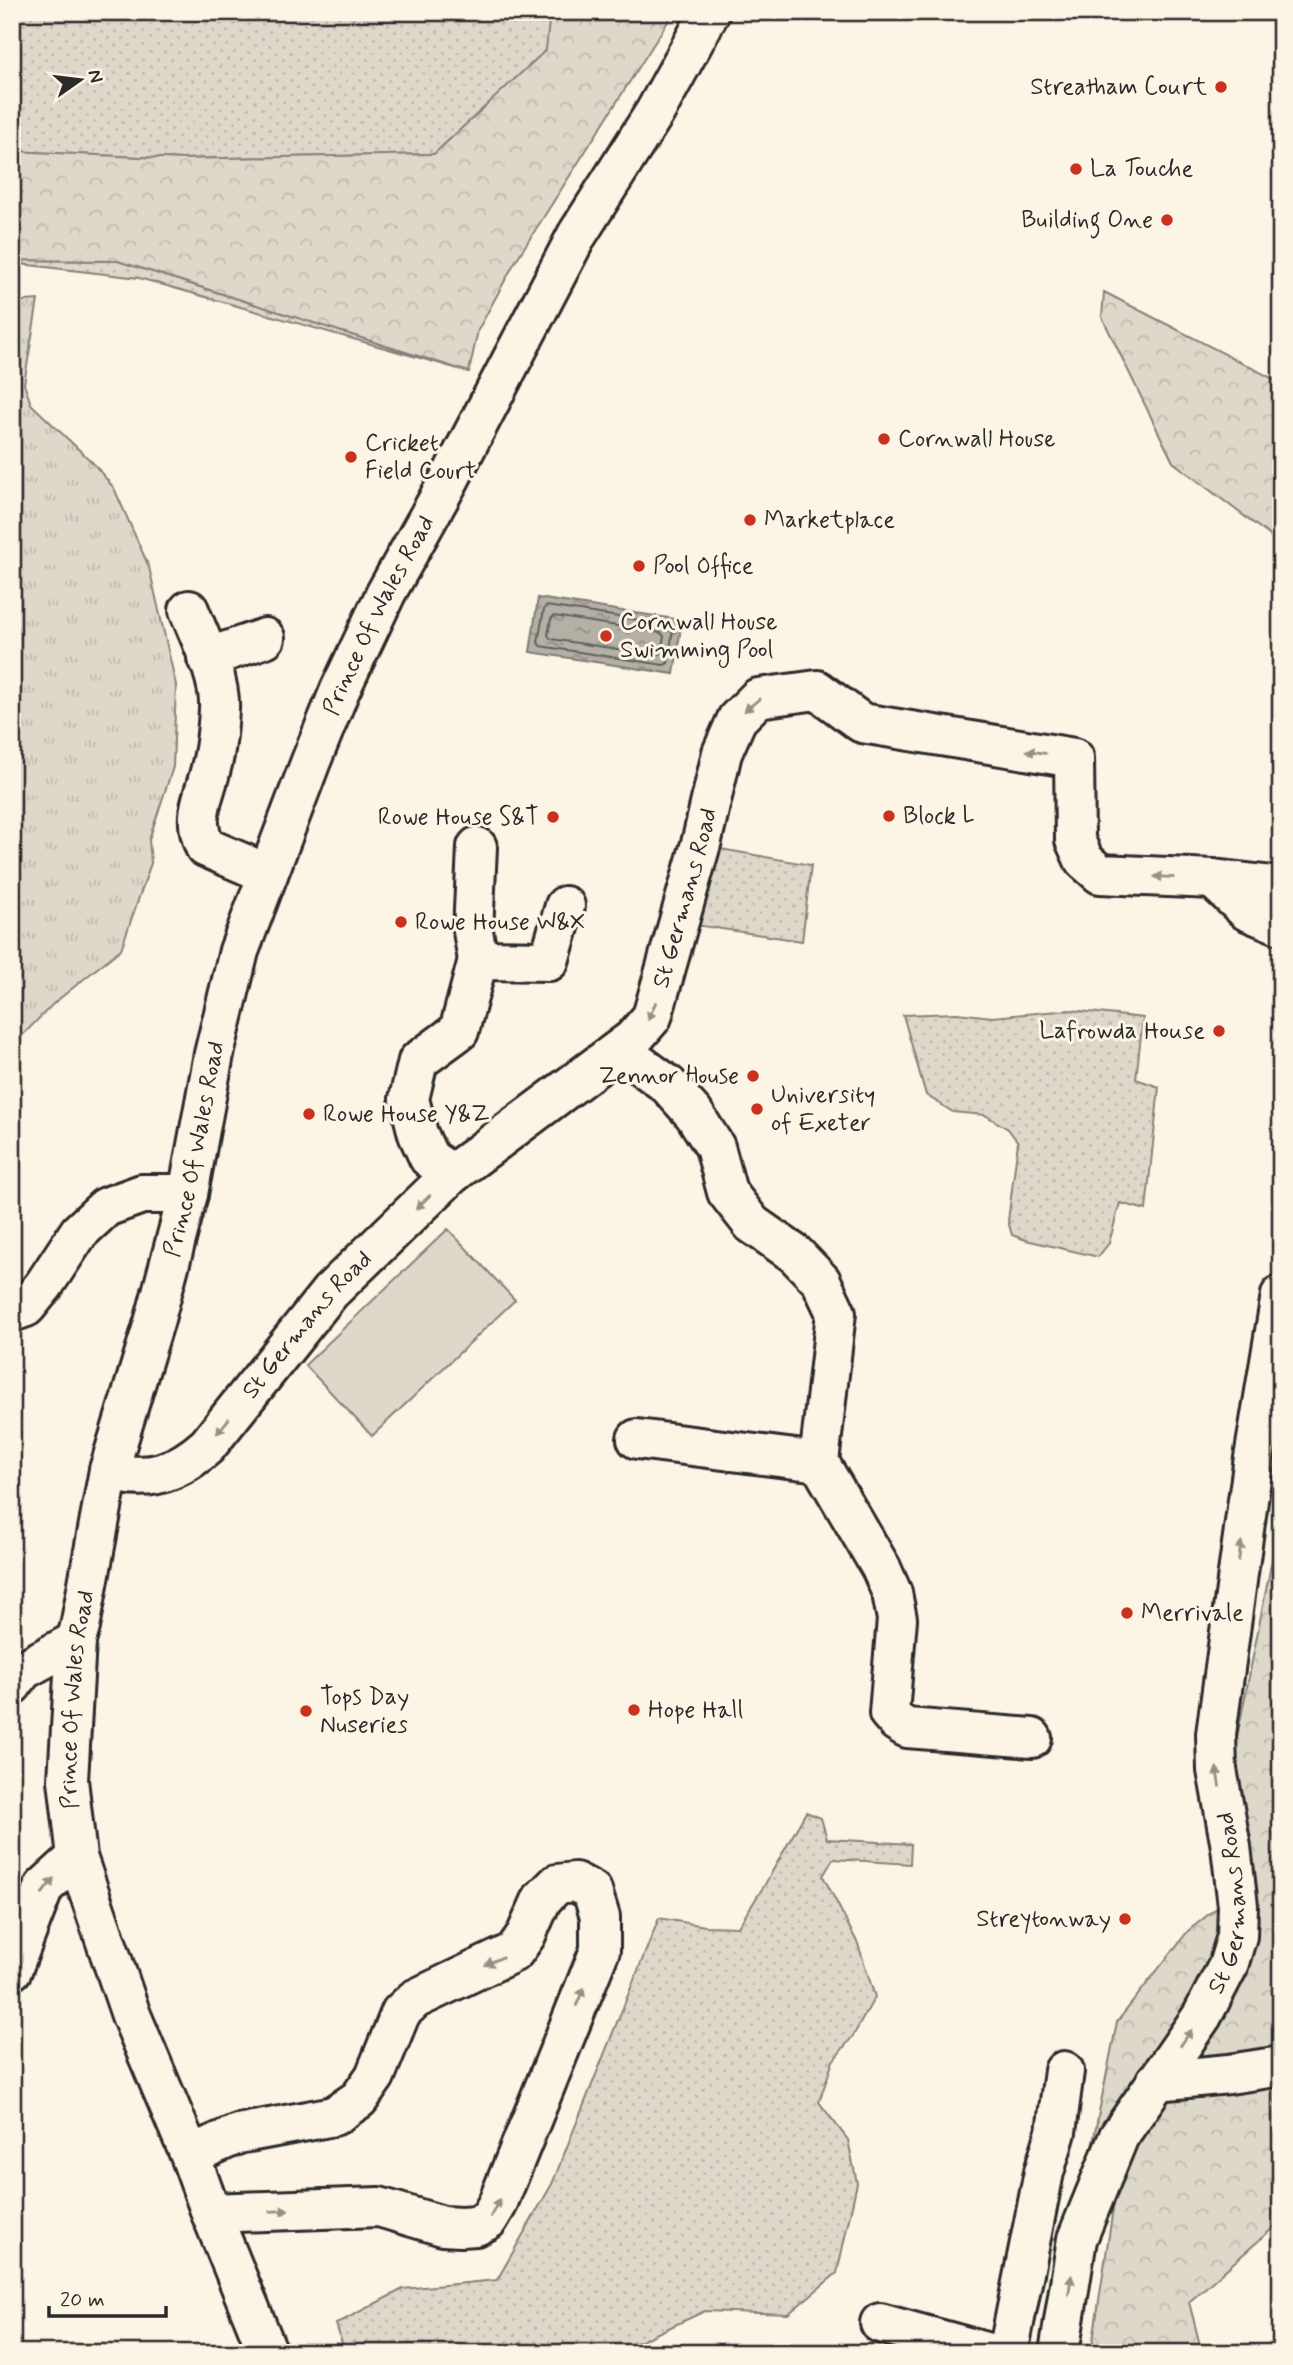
<svg xmlns="http://www.w3.org/2000/svg" width="1293" height="2365" font-family="Mynerve,sans-serif">
<style>
.grass{fill:url(#grass-dots);stroke:#84827a;stroke-width:2}
.forest{fill:url(#forest-crowns);stroke:#84827a;stroke-width:2}
.park{fill:url(#park-tufts);stroke:#84827a;stroke-width:2}
.pitch{fill:#ded8ca;stroke:#84827a;stroke-width:2}
.water{fill:url(#water-ripples);stroke:#7d7b74;stroke-width:2}
.lines{fill:none;stroke-linecap:round;stroke-linejoin:round}
.shore{stroke:#62605c;stroke-width:2}
.minor-casing{stroke:#2b2b2b;stroke-width:44}
.minor{stroke:#fcf5e5;stroke-width:38}
.oneway{fill:#949088}
.poi-dot{fill:#c8321e;stroke:#fcf5e5;stroke-width:2.5}
.labels{text-anchor:middle;dominant-baseline:central;stroke-width:6;stroke-linejoin:round;paint-order:stroke}
.poi-label{font-size:24px;fill:#2b2b2b;stroke:#fcf5e5;text-anchor:start}
.street-label{font-size:24px;fill:#2b2b2b;stroke:#fcf5e5}
</style>
<defs>
<pattern id="grass-dots" width="8" height="8" patternUnits="userSpaceOnUse" patternTransform="scale(1.75)"><rect width="8" height="8" fill="#ded8ca"/><path d="M2 2h.1M6 6h.1" fill="none" stroke="#bfbaae" stroke-width="1.8" stroke-linecap="round"/></pattern>
<pattern id="forest-crowns" width="20" height="18" patternUnits="userSpaceOnUse" patternTransform="scale(1.75)"><rect width="20" height="18" fill="#ded8ca"/><path d="M2 6a3 3 0 1 1 6 0M12 15a3 3 0 1 1 6 0" fill="none" stroke="#bfbaae"/></pattern>
<pattern id="park-tufts" width="24" height="20" patternUnits="userSpaceOnUse" patternTransform="scale(1.75)"><rect width="24" height="20" fill="#ded8ca"/><path d="M3 7l-1-3M5 7V3M7 7l1-3M15 17l-1-3M17 17v-4M19 17l1-3" fill="none" stroke="#bfbaae"/></pattern>
<pattern id="water-ripples" width="26" height="14" patternUnits="userSpaceOnUse" patternTransform="scale(1.75)"><rect width="26" height="14" fill="#b4b0a5"/><path d="M2 4q2-2 4 0t4 0M15 11q2-2 4 0t4 0" fill="none" stroke="#938f87"/></pattern>
</defs>
<rect width="100%" height="100%" fill="#fcf5e5"/>
<filter id="ink" filterUnits="userSpaceOnUse"><feTurbulence type="fractalNoise" baseFrequency=".0143" numOctaves="2"/><feDisplacementMap in="SourceGraphic" scale="14" xChannelSelector="R" yChannelSelector="G"/><feConvolveMatrix kernelMatrix="1 2 1 2 8 2 1 2 1" color-interpolation-filters="sRGB"/></filter>
<g filter="url(#ink)">
<g class="grass">
<path d="M12,12H550L547,50L434,154L182,159L12,151Z"/>
<path d="M12,260L118,261L469,372L139,278L12,263Z"/>
<path d="M715,848L811,865L802,941L695,925Z"/>
<path d="M1070,1010L1143,1018L1136,1079L1159,1087L1146,1210L1120,1203L1109,1243L1098,1257L1026,1240L1012,1235L1008,1221L1018,1142L1008,1129L985,1115L953,1112L926,1095L903,1015L957,1013L992,1017Z"/>
<path d="M806,1812L821,1818L827,1839L911,1844L910,1864L833,1859L823,1876L858,1944L875,1997L853,2036L833,2061L819,2102L848,2140L857,2183L837,2273L788,2314L705,2311L634,2344L631,2353H345L336,2324L403,2289L497,2280L552,2184L659,1918L705,1926L738,1927L764,1886Z"/>
</g>
<g class="forest">
<path d="M550,12H674L515,262L478,330L469,372L118,261L12,260V151L182,159L434,154L546,50Z"/>
<path d="M1104,292L1281,383V551L1269,535L1173,462L1102,317Z"/>
<path d="M1281,1514V2058L1276,2059L1275,2097L1278,2152L1281,2159V2221L1189,2302L1202,2353H1091L1113,2209L1090,2157L1117,2022L1188,1931L1245,1885L1232,1763Z"/>
</g>
<path class="park" d="M38,300L24,384L31,404L94,464L114,488L149,567L176,685L173,767L149,840L151,863L121,949L53,1004L12,1046V302Z"/>
<path class="pitch" d="M448,1229L515,1300L372,1436L305,1365Z"/>
<path class="water" d="M538,598L682,620L674,674L530,652Z"/>
<g class="lines">
<g class="shore">
<path d="M546,606L672,625L673,629L668,663L664,665L540,646L538,642L544,609Z"/>
<path d="M554,616L661,633L664,636L661,653L657,655L551,639L548,635L551,619Z"/>
</g>
<g class="minor-casing">
<g id="minor">
<path d="M189,610C200,638 221,679 219,709C218,728 216,750 211,768C204,799 191,815 205,847L268,874"/>
<path d="M207,658L265,638"/>
<path d="M477,847L473,931L478,960L549,961L565,906"/>
<path d="M1213,879L1247,911L1281,925"/>
<path d="M617,1052L638,1063L668,1085L694,1114L715,1147L727,1192L752,1224L795,1254L821,1281L836,1313L819,1462L881,1568L892,1593L897,1619L889,1713L897,1722L907,1728L1032,1738"/>
<path d="M452,1174L429,1158L418,1134L409,1099L418,1061L459,1031L478,960"/>
<path d="M12,1312L26,1307L44,1285L79,1232L106,1207L142,1194H188"/>
<path d="M637,1439L819,1462"/>
<path id="s1" d="M109,1470C147,1484 178,1472 207,1446L330,1292L452,1174L633,1039L652,1017L702,840L722,753L737,719L758,698L817,690L862,723L1074,758L1075,840L1084,860L1100,874L1213,879L1281,887"/>
<path d="M12,1685L23,1670L76,1641"/>
<path d="M12,1970L44,1887L77,1857"/>
<path d="M1156,2081L1229,2074L1281,2066"/>
<path d="M190,2155L238,2134L334,2116L359,2099L375,2076L401,2012L415,1999L514,1952L526,1935L542,1899L557,1884L575,1882L592,1891L600,1917V1950L497,2205L488,2220L476,2226L461,2227L443,2226L379,2207L211,2213"/>
<path d="M880,2323L989,2353"/>
<path d="M1010,2343L1044,2172L1056,2132L1064,2071"/>
<path id="s2" d="M268,2353L211,2213L190,2155L131,2015L77,1857L68,1780L76,1641L80,1627L109,1470L155,1319L188,1194L214,1054L239,951L311,761L340,690L386,593L447,484L577,235L655,112L710,12"/>
<path id="s3" d="M1059,2353L1077,2239L1119,2136L1202,2016L1228,1966L1237,1936L1238,1906L1231,1847L1217,1770L1216,1734L1253,1464L1281,1295"/>
</g>
</g>
<use href="#minor" class="minor"/>
</g>
<defs><path id="oneway-solid" d="M-6-.8H1V-3.2L6.5 0L1 3.2V.8H-6Z" transform="scale(1.75)"/></defs>
<g class="oneway">
<use href="#oneway-solid" transform="translate(752 705) rotate(140)"/>
<use href="#oneway-solid" transform="translate(1036 752) rotate(-171)"/>
<use href="#oneway-solid" transform="translate(1164 877) rotate(-177)"/>
<use href="#oneway-solid" transform="translate(652 1011) rotate(113)"/>
<use href="#oneway-solid" transform="translate(423 1202) rotate(136)"/>
<use href="#oneway-solid" transform="translate(223 1426) rotate(129)"/>
<use href="#oneway-solid" transform="translate(1240 1551) rotate(-82)"/>
<use href="#oneway-solid" transform="translate(1218 1777) rotate(-99)"/>
<use href="#oneway-solid" transform="translate(48 1886) rotate(-53)"/>
<use href="#oneway-solid" transform="translate(494 1961) rotate(154)"/>
<use href="#oneway-solid" transform="translate(580 1997) rotate(-67)"/>
<use href="#oneway-solid" transform="translate(1186 2038) rotate(-55)"/>
<use href="#oneway-solid" transform="translate(495 2208) rotate(-63)"/>
<use href="#oneway-solid" transform="translate(279 2211) rotate(-2)"/>
<use href="#oneway-solid" transform="translate(1070 2285) rotate(-81)"/>
</g>
</g>
<g class="poi-dot">
<circle cx="1221" cy="87" r="7"/>
<circle cx="1076" cy="169" r="7"/>
<circle cx="1167" cy="220" r="7"/>
<circle cx="884" cy="439" r="7"/>
<circle cx="351" cy="457" r="7"/>
<circle cx="750" cy="520" r="7"/>
<circle cx="639" cy="566" r="7"/>
<circle cx="606" cy="636" r="7"/>
<circle cx="889" cy="816" r="7"/>
<circle cx="553" cy="817" r="7"/>
<circle cx="401" cy="922" r="7"/>
<circle cx="1219" cy="1031" r="7"/>
<circle cx="753" cy="1076" r="7"/>
<circle cx="757" cy="1109" r="7"/>
<circle cx="309" cy="1114" r="7"/>
<circle cx="1127" cy="1613" r="7"/>
<circle cx="634" cy="1710" r="7"/>
<circle cx="306" cy="1711" r="7"/>
<circle cx="1125" cy="1919" r="7"/>
</g>
<g class="labels">
<g class="poi-label">
<text x="1207" y="87" text-anchor="end">Streatham Court</text>
<text x="1090" y="169">La Touche</text>
<text x="1153" y="220" text-anchor="end">Building One</text>
<text x="898" y="439">Cornwall House</text>
<text x="365" y="443">Cricket<tspan x="365" dy="28">Field Court</tspan></text>
<text x="764" y="520">Marketplace</text>
<text x="653" y="566">Pool Office</text>
<text x="620" y="622">Cornwall House<tspan x="620" dy="28">Swimming Pool</tspan></text>
<text x="903" y="816">Block L</text>
<text x="539" y="817" text-anchor="end">Rowe House S&amp;T</text>
<text x="415" y="922">Rowe House W&amp;X</text>
<text x="1205" y="1031" text-anchor="end">Lafrowda House</text>
<text x="739" y="1076" text-anchor="end">Zennor House</text>
<text x="771" y="1095">University<tspan x="771" dy="28">of Exeter</tspan></text>
<text x="323" y="1114">Rowe House Y&amp;Z</text>
<text x="1141" y="1613">Merrivale</text>
<text x="320" y="1697">Tops Day<tspan x="320" dy="28">Nuseries</tspan></text>
<text x="648" y="1710">Hope Hall</text>
<text x="1111" y="1919" text-anchor="end">Streytonway</text>
</g>
<g class="street-label">
<text stroke="none"><textPath href="#s2" startOffset="1822">Prince Of Wales Road</textPath></text>
<text stroke="none"><textPath href="#s1" startOffset="852">St Germans Road</textPath></text>
<text stroke="none"><textPath href="#s2" startOffset="1255">Prince Of Wales Road</textPath></text>
<text stroke="none"><textPath href="#s1" startOffset="264">St Germans Road</textPath></text>
<text stroke="none"><textPath href="#s2" startOffset="690">Prince Of Wales Road</textPath></text>
<text stroke="none"><textPath href="#s3" startOffset="492">St Germans Road</textPath></text>
</g>
</g>
<rect width="1293" height="2365" fill="none" stroke="#fcf5e5" stroke-width="42"/>
<rect x="21" y="21" width="1251" height="2323" fill="none" stroke="#2b2b2b" stroke-width="2.5" filter="url(#ink)"/>
<g transform="translate(80 80) rotate(76)" stroke="#fcf5e5" stroke-width="5" paint-order="stroke">
<path d="M0-5L12 26L0 18L-12 26Z" fill="#2b2b2b"/>
<text y="-10" font-size="19" font-weight="bold" text-anchor="middle" fill="#2b2b2b">N</text>
</g>
<path d="M49 2306v10h117v-10" fill="none" stroke="#2b2b2b" stroke-width="3.5"/>
<text x="60" y="2306" font-size="21" fill="#2b2b2b" stroke="#fcf5e5" stroke-width="5" paint-order="stroke">20 m</text>
</svg>
